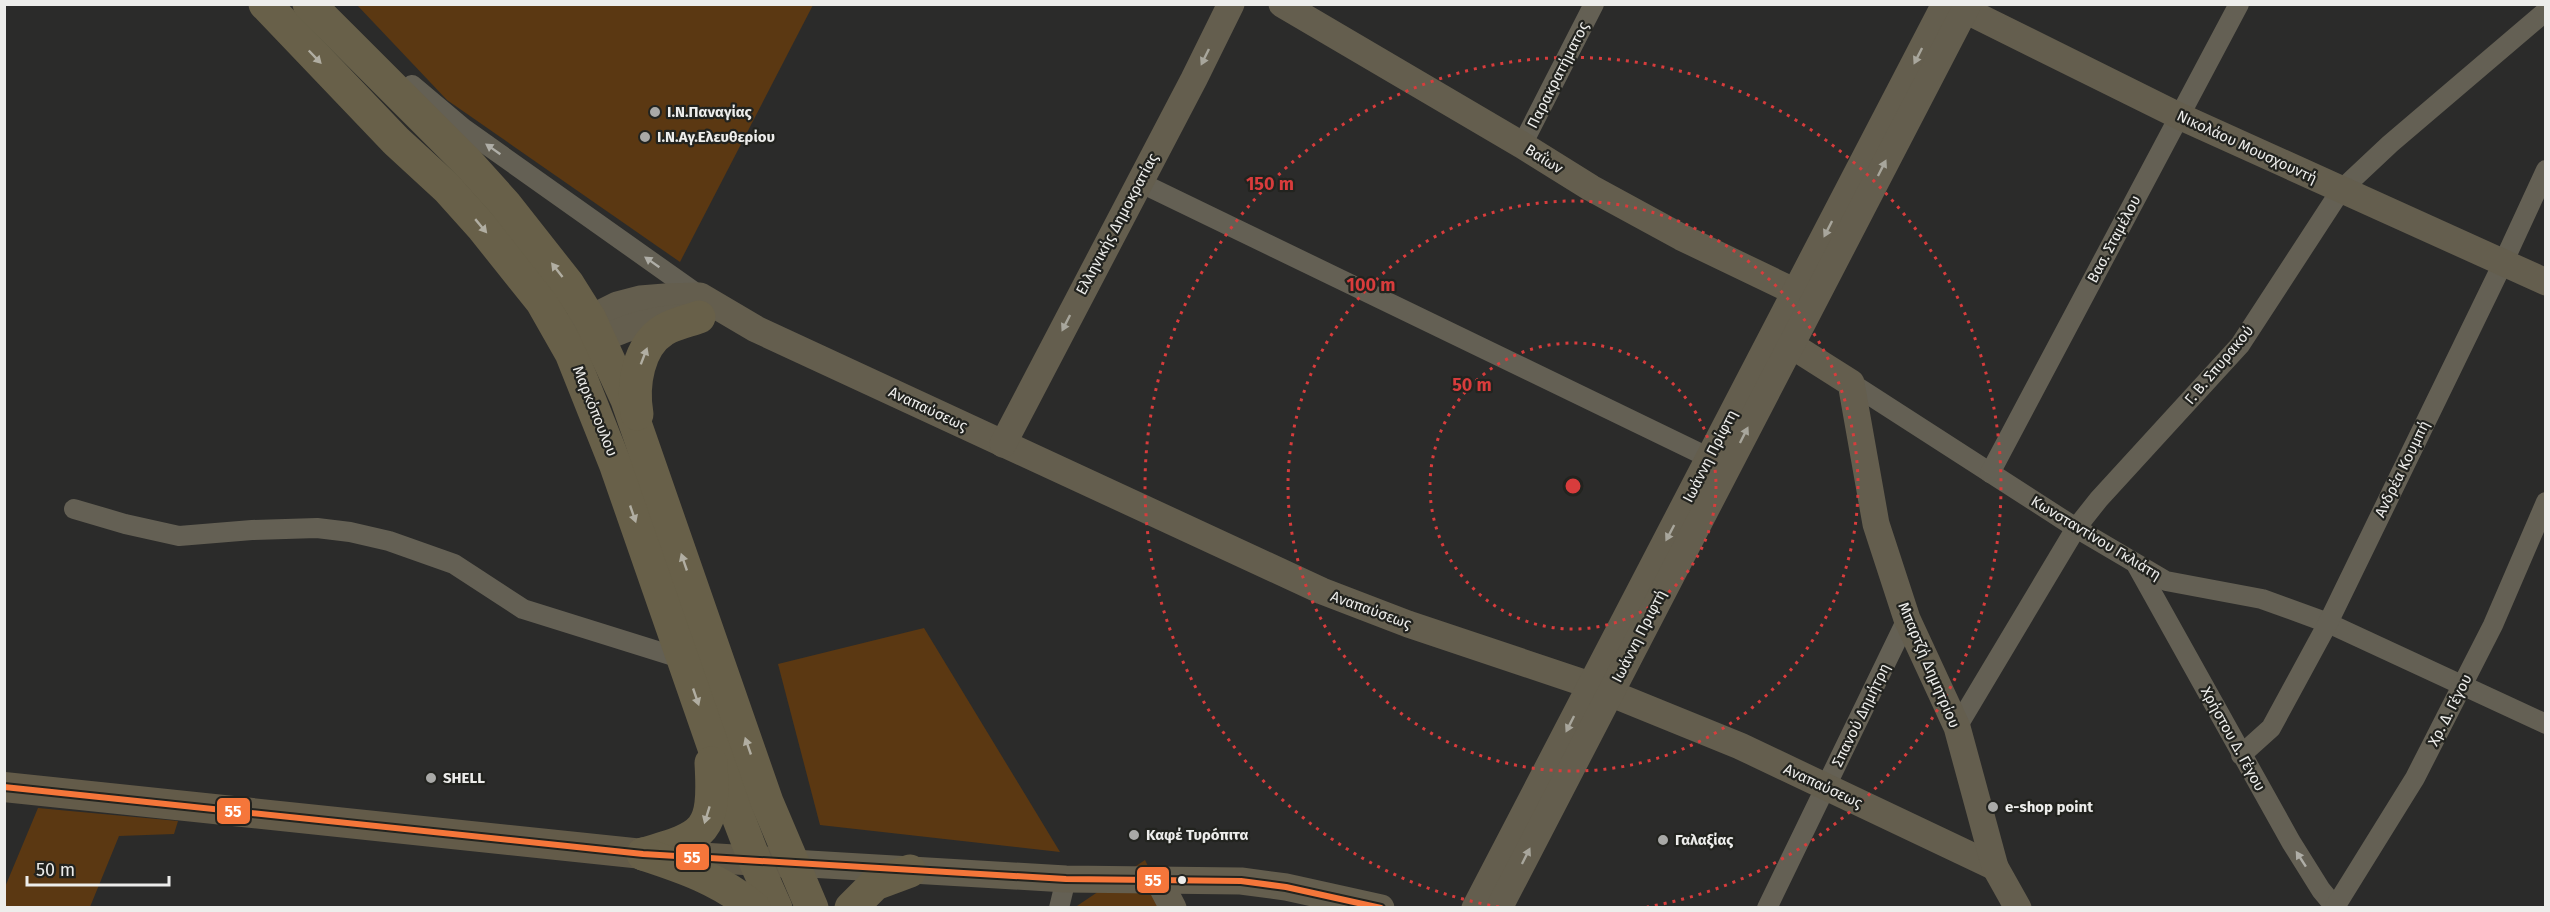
<svg xmlns="http://www.w3.org/2000/svg" width="2550" height="912" font-family="'Fira Sans',sans-serif">
<style>
.green{fill:#5b3812}
.lines{fill:none;stroke-linecap:round;stroke-linejoin:round}
.street{stroke:#646054;stroke-width:20}
.secondary{stroke:#645e4e;stroke-width:27}
.primary{stroke:#635b49;stroke-width:30}
.highway{stroke:#686049;stroke-width:33}
.bus-1-casing{stroke:#22231f;stroke-width:10}
.bus-1{stroke:#f5763a;stroke-width:6}
.oneway{fill:#a8a69c}
.oneway2{fill:#b1aea2}
.oneway3{fill:#afaea7}
.ring{fill:none;stroke:#d83c3c;stroke-width:3;stroke-dasharray:3 6}
.poi-dot{fill:#a9a9a7;stroke:#22231f;stroke-width:2}
.bus-dot{fill:#ededeb;stroke:#22231f;stroke-width:2}
.labels{text-anchor:middle;dominant-baseline:central;stroke-width:4.5;stroke-linejoin:round;paint-order:stroke}
.street-label{font-size:15px;fill:#ededeb;stroke:#22231f}
.poi-label{font-size:15px;font-weight:bold;fill:#ededeb;stroke:#22231f;text-anchor:start}
.centre{fill:#d83c3c;stroke:#22231f;stroke-width:3}
.ring-label{font-size:18px;text-anchor:middle;font-weight:bold;fill:#d83c3c;stroke:#22231f;stroke-width:4.5;stroke-linejoin:round;paint-order:stroke}
.line-badge{stroke:#22231f;stroke-width:2}
.badge-label{font-size:16px;text-anchor:middle;font-weight:bold;fill:#fff}
</style>
<rect width="100%" height="100%" fill="#2b2b2a"/>
<g class="green">
<path d="M357,5H813L680,262L447,100Z"/>
<path d="M924,628L1060,852L820,825L778,664Z"/>
<path d="M38,808L178,821L174,834L119,836L90,907H5V887Z"/>
<path d="M1145,860L1168,907L1074,908Z"/>
</g>
<g class="lines">
<g class="street">
<path d="M412,85L463,128L700,296"/>
<path d="M1522,145L1594,4"/>
<path d="M1139,182L1720,463"/>
<path d="M1851,383L2076,528L2166,581L2262,599L2328,623L2546,724"/>
<path d="M1990,473L2239,4"/>
<path d="M74,509L125,524L179,536L252,530L317,528L350,532L389,541L454,564L523,609L683,659"/>
<path d="M2137,566L2291,842L2321,890L2336,908"/>
<path d="M1957,727L2076,528L2099,499L2240,345L2341,190L2390,144L2546,11"/>
<path d="M2241,755L2271,728L2328,623L2503,263L2546,170"/>
<path d="M2335,907L2415,778L2493,625L2546,502"/>
<path d="M1059,908L1066,879"/>
<path d="M1767,908L1907,619"/>
</g>
<g class="secondary">
<path d="M1282,4L1522,145L1591,188L1681,237L1810,299"/>
<path d="M1953,4L2179,116L2546,282"/>
<path d="M561,333L617,305L640,299L665,297L700,296L756,329L1322,591L1408,624L1590,685L1740,746L1995,867"/>
<path d="M1775,335L1851,383L1876,524L1907,619L1957,727L1995,867L2018,908"/>
<path d="M581,348C613,333 645,319 681,318"/>
<path d="M1003,444L1194,79L1231,4"/>
<path d="M792,863L1066,879L1241,881L1286,887L1381,908"/>
<path d="M1159,881L1173,908"/>
<path d="M1475,908L1945,4"/>
<path d="M1499,908L1968,4"/>
</g>
<path class="primary" d="M4,787L643,854L792,863"/>
<g class="highway">
<path d="M265,4L396,141L447,188L482,227L542,302L571,353L616,466L737,814L755,861L776,908"/>
<path d="M309,4L470,165L505,204L568,284L590,319L627,400L767,802L812,908"/>
<path d="M637,414C632,385 638,346 664,330C674,324 688,321 699,317"/>
<path d="M643,854C706,836 715,832 711,763"/>
<path d="M643,854C683,867 721,880 754,908"/>
<path d="M851,908L875,884L910,871"/>
</g>
<g class="bus-1-casing">
<path id="bus-1" d="M4,787L643,854L1066,879L1241,881L1286,887L1381,908"/>
</g>
<use href="#bus-1" class="bus-1"/>
</g>
<defs><path id="oneway-solid" d="M-6-.8H1V-3.2L6.5 0L1 3.2V.8H-6Z" transform="scale(1.5)"/></defs>
<g class="oneway">
<use href="#oneway-solid" transform="translate(1918 56) rotate(117)"/>
<use href="#oneway-solid" transform="translate(1205 57) rotate(116)"/>
<use href="#oneway-solid" transform="translate(1882 168) rotate(-63)"/>
<use href="#oneway-solid" transform="translate(1828 229) rotate(117)"/>
<use href="#oneway-solid" transform="translate(1066 323) rotate(117)"/>
<use href="#oneway-solid" transform="translate(1744 435) rotate(-63)"/>
<use href="#oneway-solid" transform="translate(1670 533) rotate(118)"/>
<use href="#oneway-solid" transform="translate(1570 724) rotate(117)"/>
<use href="#oneway-solid" transform="translate(1526 856) rotate(-63)"/>
</g>
<g class="oneway2">
<use href="#oneway-solid" transform="translate(315 57) rotate(46)"/>
<use href="#oneway-solid" transform="translate(481 226) rotate(50)"/>
<use href="#oneway-solid" transform="translate(557 270) rotate(-128)"/>
<use href="#oneway-solid" transform="translate(644 356) rotate(-69)"/>
<use href="#oneway-solid" transform="translate(633 514) rotate(71)"/>
<use href="#oneway-solid" transform="translate(684 562) rotate(-109)"/>
<use href="#oneway-solid" transform="translate(696 697) rotate(71)"/>
<use href="#oneway-solid" transform="translate(748 746) rotate(-109)"/>
<use href="#oneway-solid" transform="translate(707 815) rotate(107)"/>
</g>
<g class="oneway3">
<use href="#oneway-solid" transform="translate(493 149) rotate(-145)"/>
<use href="#oneway-solid" transform="translate(652 262) rotate(-145)"/>
<use href="#oneway-solid" transform="translate(2301 859) rotate(-123)"/>
</g>
<g class="ring">
<circle cx="1573" cy="486" r="143"/>
<circle cx="1573" cy="486" r="285"/>
<path d="M1499 907A428 428 0 1 1 1647 907"/>
</g>
<g class="poi-dot">
<circle cx="655" cy="112" r="6"/>
<circle cx="645" cy="137" r="6"/>
<circle cx="431" cy="778" r="6"/>
<circle cx="1993" cy="807" r="6"/>
<circle cx="1134" cy="835" r="6"/>
<circle cx="1663" cy="840" r="6"/>
</g>
<circle class="bus-dot" cx="1182" cy="880" r="5"/>
<g class="labels">
<g class="street-label">
<text transform="translate(1558 75) rotate(-63)">Παρακρατήματος</text>
<text transform="translate(2247 147) rotate(25)">Νικολάου Μουσχουντή</text>
<text transform="translate(1544 159) rotate(32)">Βαΐων</text>
<text transform="translate(1117 224) rotate(-62)">Ελληνικής Δημοκρατίας</text>
<text transform="translate(2114 239) rotate(-62)">Βασ. Σταμέλου</text>
<text transform="translate(2219 365) rotate(-50)">Γ. Β. Σπυρακού</text>
<text transform="translate(928 409) rotate(25)">Αναπαύσεως</text>
<text transform="translate(595 411) rotate(68)">Μαρκόπουλου</text>
<text transform="translate(1710 456) rotate(-63)">Ιωάννη Πρίφτη</text>
<text transform="translate(2402 469) rotate(-64)">Ανδρέα Κουμπή</text>
<text transform="translate(2096 538) rotate(31)">Κωνσταντίνου Γκλιάτη</text>
<text transform="translate(1371 610) rotate(20)">Αναπαύσεως</text>
<text transform="translate(1639 636) rotate(-63)">Ιωάννη Πριφτή</text>
<text transform="translate(1929 665) rotate(67)">Μπαρτζή Δημητρίου</text>
<text transform="translate(2450 710) rotate(-63)">Χρ. Δ. Γέγου</text>
<text transform="translate(1861 715) rotate(-64)">Σπανού Δημήτρη</text>
<text transform="translate(2233 739) rotate(61)">Χρήστου Δ. Γέγου</text>
<text transform="translate(1823 786) rotate(25)">Αναπαύσεως</text>
</g>
<g class="poi-label">
<text x="667" y="112">Ι.Ν.Παναγίας</text>
<text x="657" y="137">Ι.Ν.Αγ.Ελευθερίου</text>
<text x="443" y="778">SHELL</text>
<text x="2005" y="807">e-shop point</text>
<text x="1146" y="835">Καφέ Τυρóπιτα</text>
<text x="1675" y="840">Γαλαξίας</text>
</g>
</g>
<circle cx="1573" cy="486" r="9" class="centre"/>
<g class="ring-label">
<text x="1270" y="190">150 m</text>
<text x="1371" y="291">100 m</text>
<text x="1472" y="391">50 m</text>
</g>
<g class="line-badge">
<rect x="216" y="797" width="35" height="28" rx="6" fill="#f5763a"/>
<rect x="675" y="843" width="35" height="28" rx="6" fill="#f5763a"/>
<rect x="1136" y="866" width="34" height="28" rx="6" fill="#f5763a"/>
</g>
<g class="badge-label">
<text x="233" y="817">55</text>
<text x="692" y="863">55</text>
<text x="1153" y="886">55</text>
</g>
<rect width="2550" height="912" fill="none" stroke="#ededeb" stroke-width="12"/>
<path d="M27 876v9h142v-9" fill="none" stroke="#ededeb" stroke-width="3"/>
<text x="36" y="876" font-size="18" fill="#ededeb" stroke="#22231f" stroke-width="4.5" paint-order="stroke">50 m</text>
</svg>
